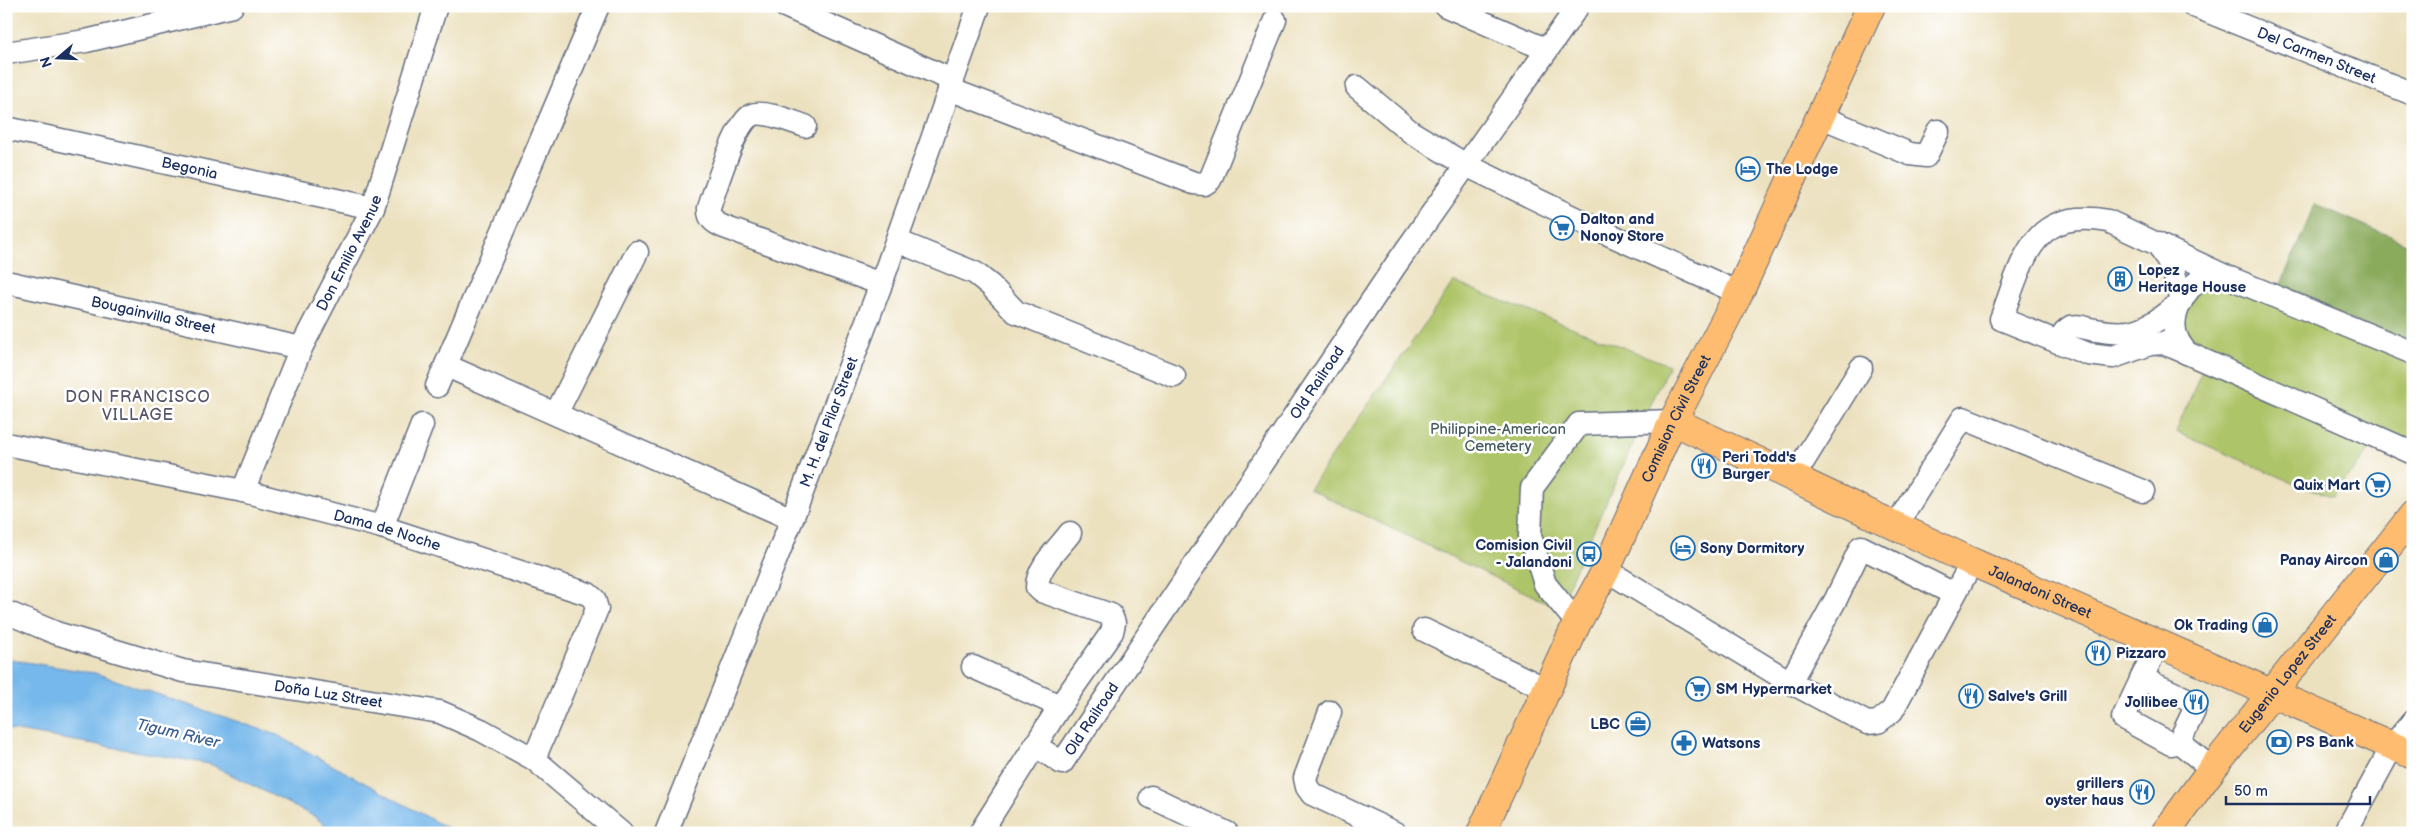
<svg xmlns="http://www.w3.org/2000/svg" width="2419" height="839" font-family="'Balsamiq Sans',sans-serif">
<style>
.green{fill:#aec468;stroke:#647a63}
.forest{fill:#8aaa5c;stroke:#526c5d}
.water{fill:#76b8eb;stroke:#4874a4}
.lines{fill:none;stroke-linecap:round;stroke-linejoin:round}
.minor-casing{stroke:#646d80;stroke-width:25}
.major-casing{stroke:#646d80;stroke-width:30}
.minor{stroke:#fff;stroke-width:22}
.major{stroke:#fdbc70;stroke-width:28}
.labels{text-anchor:middle;dominant-baseline:central;stroke-width:5;stroke-linejoin:round;paint-order:stroke}
.street-label{font-size:15px;fill:#1b2f5e;stroke:#fff}
.poi-label{font-size:15px;font-weight:bold;fill:#1b2f5e;stroke:#fff;text-anchor:start}
.park-label{font-size:15px;fill:#475c61;stroke:#fff}
.neighbourhood-label{font-size:16px;letter-spacing:1px;fill:#575567;stroke:#fff}
.water-label{font-size:16px;font-style:italic;fill:#3b5f8f;stroke:#fff}
</style>
<rect width="100%" height="100%" fill="#fff"/>
<filter id="ink" filterUnits="userSpaceOnUse"><feTurbulence type="fractalNoise" baseFrequency=".02" numOctaves="2"/><feDisplacementMap in="SourceGraphic" scale="10" xChannelSelector="R" yChannelSelector="G"/><feConvolveMatrix kernelMatrix="1 2 1 2 8 2 1 2 1" color-interpolation-filters="sRGB"/></filter>
<filter id="wash" filterUnits="userSpaceOnUse"><feTurbulence type="fractalNoise" baseFrequency=".0096" numOctaves="4" result="noise"/><feDisplacementMap in="SourceGraphic" scale="20" xChannelSelector="R" yChannelSelector="G"/><feGaussianBlur stdDeviation="1.12" result="paint"/><feColorMatrix in="noise" values="0 0 0 0 0 0 0 0 0 0 0 0 0 0 0 0 0 1.4 0 .05"/><feComposite in="paint" operator="in"/></filter>
<g filter="url(#wash)">
<rect width="100%" height="100%" fill="#ece1bf"/>
<g class="green">
<path d="M2207,277L2413,353V453L2187,353L2181,301Z"/>
<path d="M1454,282L1669,365L1558,608L1309,489Z"/>
<path d="M2204,366L2377,442L2332,496L2301,486L2176,432Z"/>
</g>
<path class="forest" d="M2315,204L2413,246V334L2405,343L2278,291Z"/>
<path class="water" d="M6,659L95,673L277,735L449,829L452,833H335L315,817L210,764L6,729Z"/>
</g>
<g filter="url(#ink)">
<g class="lines">
<g class="minor-casing">
<g id="minor">
<path d="M785,6L952,80"/>
<path d="M1446,6L1547,50"/>
<path id="s1" d="M2194,6L2413,94"/>
<path d="M6,53L86,41L232,6"/>
<path d="M1357,87L1411,132L1466,165L1595,228L1739,293"/>
<path d="M949,89L1194,183L1204,184L1210,180L1275,20"/>
<path d="M1819,116L1910,154L1926,156L1938,131"/>
<path d="M805,126C793,122 763,110 752,115C736,121 715,190 709,208C708,219 715,223 724,227L881,284"/>
<path id="s2" d="M6,128L373,208"/>
<path d="M897,241L975,273L990,285L1016,312L1174,376"/>
<path id="s3" d="M6,282L301,348"/>
<path d="M2058,342C2070,319 2076,327 2096,330C2106,332 2118,333 2128,332C2149,329 2165,315 2181,301L2174,272L2158,244"/>
<path d="M2187,353L2164,343L2150,344L2113,357L2088,354L2001,319C2023,261 2031,207 2108,221L2225,276"/>
<path d="M2413,353L2225,276C2219,277 2211,276 2205,278C2184,286 2167,319 2178,340C2180,345 2184,349 2187,353L2413,453"/>
<path d="M447,366L792,519"/>
<path d="M437,386L598,6"/>
<path d="M556,414L637,252"/>
<path id="s4" d="M6,444L243,491L382,527L588,594L594,599L597,609L534,759"/>
<path d="M1793,478L1861,368"/>
<path id="s5" d="M243,491L301,348L373,208L436,6"/>
<path d="M382,527L422,425"/>
<path d="M1895,527L1963,418L2143,491"/>
<path d="M1606,570L1790,682L1867,723L1878,722L1892,711L1972,562"/>
<path id="s6" d="M6,612L56,633L183,671L440,712L481,730L534,759L621,833"/>
<path d="M1577,623L1545,584L1530,536L1532,488L1579,424L1673,421"/>
<path d="M1424,630L1548,690"/>
<path d="M2158,644L2123,718L2171,744L2179,742"/>
<path d="M973,667L1060,706"/>
<path d="M2141,678L2191,701L2194,711L2179,742"/>
<path d="M1790,682L1836,599L1861,547L1954,594"/>
<path d="M1330,712L1305,778L1307,787L1312,794L1395,833"/>
<path d="M2179,742L2212,769"/>
<path id="s7" d="M1036,746L1062,763L1395,266L1578,6"/>
<path d="M1151,797L1227,833"/>
<path id="s8" d="M666,833L792,519L881,284L979,6"/>
<path d="M980,833L1060,706L1112,632L1114,623L1111,615L1041,591L1037,587C1037,567 1059,548 1070,533"/>
<path d="M2345,833L2393,745L2413,721"/>
</g>
</g>
<g class="major-casing">
<g id="major">
<path id="s9" d="M1673,421L1972,562L2413,755"/>
<path id="s10" d="M1481,833L1577,623L1606,570L1673,421L1739,293L1871,6"/>
<path id="s11" d="M2165,833L2212,769L2413,515"/>
</g>
</g>
<use href="#minor" class="minor"/>
<use href="#major" class="major"/>
</g>
</g>
<defs>
<g id="hotel-ring" transform="scale(1.25)"><circle r="9.5" fill="#fff" stroke="#1f6fb2" stroke-width="1.5"/><path d="M-6-4.5h1.5V1H6V5H4.5V3h-9V5H-6ZM-4 0a1.8 1.8 0 1 1 3.6 0ZM.5 0V-2.5h3Q6-2.5 6 0Z" fill="#1f6fb2"/></g>
<g id="supermarket-ring" transform="scale(1.25)"><circle r="9.5" fill="#fff" stroke="#1f6fb2" stroke-width="1.5"/><path d="M-6-5.5h2.5l.6 2H6L4.5 2H-2.5L-4.4-4H-6ZM-1.5 3.2a1.3 1.3 0 1 0 .1 0ZM3 3.2a1.3 1.3 0 1 0 .1 0Z" fill="#1f6fb2"/></g>
<g id="building-ring" transform="scale(1.25)"><circle r="9.5" fill="#fff" stroke="#1f6fb2" stroke-width="1.5"/><path d="M-4-6H4V6H1V3H-1V6H-4ZM-2.5-4.3h1.7v1.8h-1.7ZM.8-4.3h1.7v1.8H.8ZM-2.5-1h1.7V.8h-1.7ZM.8-1h1.7V.8H.8Z" fill="#1f6fb2"/></g>
<g id="restaurant-ring" transform="scale(1.25)"><circle r="9.5" fill="#fff" stroke="#1f6fb2" stroke-width="1.5"/><path d="M-5-6h1v4h1v-4h1v4h1v-4h1v5L-1.5 .5V6h-2V.5L-5-1ZM5-6V6H3V1.5H1.5Q1.5-4 5-6Z" fill="#1f6fb2"/></g>
<g id="bus-ring" transform="scale(1.25)"><circle r="9.5" fill="#fff" stroke="#1f6fb2" stroke-width="1.5"/><path d="M-5-6H5V4H4V6H2V4H-2V6H-4V4H-5ZM-3.5-4V0h7V-4ZM-3.5 1.2v1.5H-2V1.2ZM2 1.2v1.5H3.5V1.2Z" fill="#1f6fb2"/></g>
<g id="shop-ring" transform="scale(1.25)"><circle r="9.5" fill="#fff" stroke="#1f6fb2" stroke-width="1.5"/><path d="M-5-2.5h2.3a2.7 3.5 0 0 1 5.4 0H5L5.5 6h-11ZM-1.5-2.5h3a1.5 2.3 0 0 0-3 0Z" fill="#1f6fb2"/></g>
<g id="office-ring" transform="scale(1.25)"><circle r="9.5" fill="#fff" stroke="#1f6fb2" stroke-width="1.5"/><path d="M-6-3h4V-5.5h4V-3h4V5H-6ZM-1-4.5V-3h2v-1.5ZM-6 0V1H6V0Z" fill="#1f6fb2"/></g>
<g id="bank-ring" transform="scale(1.25)"><circle r="9.5" fill="#fff" stroke="#1f6fb2" stroke-width="1.5"/><path d="M-6-4H6V4H-6ZM0-2.3a2.3 2.3 0 1 0 0 4.6a2.3 2.3 0 1 0 0-4.6Z" fill="#1f6fb2"/></g>
<g id="pharmacy-ring" transform="scale(1.25)"><circle r="9.5" fill="#fff" stroke="#1f6fb2" stroke-width="1.5"/><path d="M-2-6h4v4h4v4h-4v4h-4v-4h-4v-4h4Z" fill="#1f6fb2"/></g>
</defs>
<g fill-rule="evenodd">
<use href="#hotel-ring" x="1748" y="169"/>
<use href="#supermarket-ring" x="1562" y="228"/>
<use href="#building-ring" x="2120" y="279"/>
<use href="#restaurant-ring" x="1704" y="466"/>
<use href="#supermarket-ring" x="2378" y="485"/>
<use href="#hotel-ring" x="1683" y="548"/>
<use href="#bus-ring" x="1589" y="554"/>
<use href="#shop-ring" x="2386" y="560"/>
<use href="#shop-ring" x="2265" y="625"/>
<use href="#restaurant-ring" x="2098" y="653"/>
<use href="#supermarket-ring" x="1698" y="689"/>
<use href="#restaurant-ring" x="1971" y="696"/>
<use href="#restaurant-ring" x="2196" y="702"/>
<use href="#office-ring" x="1638" y="724"/>
<use href="#bank-ring" x="2279" y="742"/>
<use href="#pharmacy-ring" x="1684" y="743"/>
<use href="#restaurant-ring" x="2142" y="792"/>
</g>
<g class="labels">
<g class="street-label">
<text stroke="none"><textPath href="#s1" startOffset="132">Del Carmen Street</textPath></text>
<text stroke="none"><textPath href="#s2" startOffset="188">Begonia</textPath></text>
<text stroke="none"><textPath href="#s5" startOffset="261">Don Emilio Avenue</textPath></text>
<text stroke="none"><textPath href="#s3" startOffset="151">Bougainvilla Street</textPath></text>
<text stroke="none"><textPath href="#s7" startOffset="489">Old Railroad</textPath></text>
<text stroke="none"><textPath href="#s10" startOffset="458">Comision Civil Street</textPath></text>
<text stroke="none"><textPath href="#s8" startOffset="442">M. H. del Pilar Street</textPath></text>
<text stroke="none"><textPath href="#s4" startOffset="391">Dama de Noche</textPath></text>
<text stroke="none"><textPath href="#s9" startOffset="405">Jalandoni Street</textPath></text>
<text stroke="none"><textPath href="#s11" startOffset="201">Eugenio Lopez Street</textPath></text>
<text stroke="none"><textPath href="#s6" startOffset="334">Doña Luz Street</textPath></text>
<text stroke="none"><textPath href="#s7" startOffset="84">Old Railroad</textPath></text>
</g>
<g class="poi-label">
<text x="1766" y="169">The Lodge</text>
<text x="1580" y="219">Dalton and<tspan x="1580" dy="17">Nonoy Store</tspan></text>
<text x="2138" y="270">Lopez<tspan x="2138" dy="17">Heritage House</tspan></text>
<text x="1722" y="457">Peri Todd's<tspan x="1722" dy="17">Burger</tspan></text>
<text x="2360" y="485" text-anchor="end">Quix Mart</text>
<text x="1572" y="545" text-anchor="end">Comision Civil<tspan x="1572" dy="17">- Jalandoni</tspan></text>
<text x="1700" y="548">Sony Dormitory</text>
<text x="2368" y="560" text-anchor="end">Panay Aircon</text>
<text x="2248" y="625" text-anchor="end">Ok Trading</text>
<text x="2116" y="653">Pizzaro</text>
<text x="1716" y="689">SM Hypermarket</text>
<text x="1988" y="696">Salve's Grill</text>
<text x="2178" y="702" text-anchor="end">Jollibee</text>
<text x="1620" y="724" text-anchor="end">LBC</text>
<text x="2296" y="742">PS Bank</text>
<text x="1702" y="743">Watsons</text>
<text x="2124" y="783" text-anchor="end">grillers<tspan x="2124" dy="17">oyster haus</tspan></text>
</g>
<g class="park-label">
<text x="1498" y="429">Philippine-American<tspan x="1498" dy="17">Cemetery</tspan></text>
</g>
<g class="neighbourhood-label">
<text x="138" y="397">DON FRANCISCO<tspan x="138" dy="18">VILLAGE</tspan></text>
</g>
<g class="water-label">
<text transform="translate(178 734) rotate(13)">Tigum River</text>
</g>
</g>
<rect width="2419" height="839" fill="none" stroke="#fff" stroke-width="25"/>
<g transform="translate(58 58) rotate(251)" stroke="#ffffff" stroke-width="4" paint-order="stroke">
<path d="M0-4L9 19L0 12L-9 19Z" fill="#1b2f5e"/>
<text y="-8" font-size="14" font-weight="bold" text-anchor="middle" fill="#1b2f5e">N</text>
</g>
<path d="M2226 796v8h144v-8" fill="none" stroke="#1b2f5e" stroke-width="2.5"/>
<text x="2234" y="796" font-size="15" fill="#1b2f5e" stroke="#ffffff" stroke-width="4" paint-order="stroke">50 m</text>
</svg>
